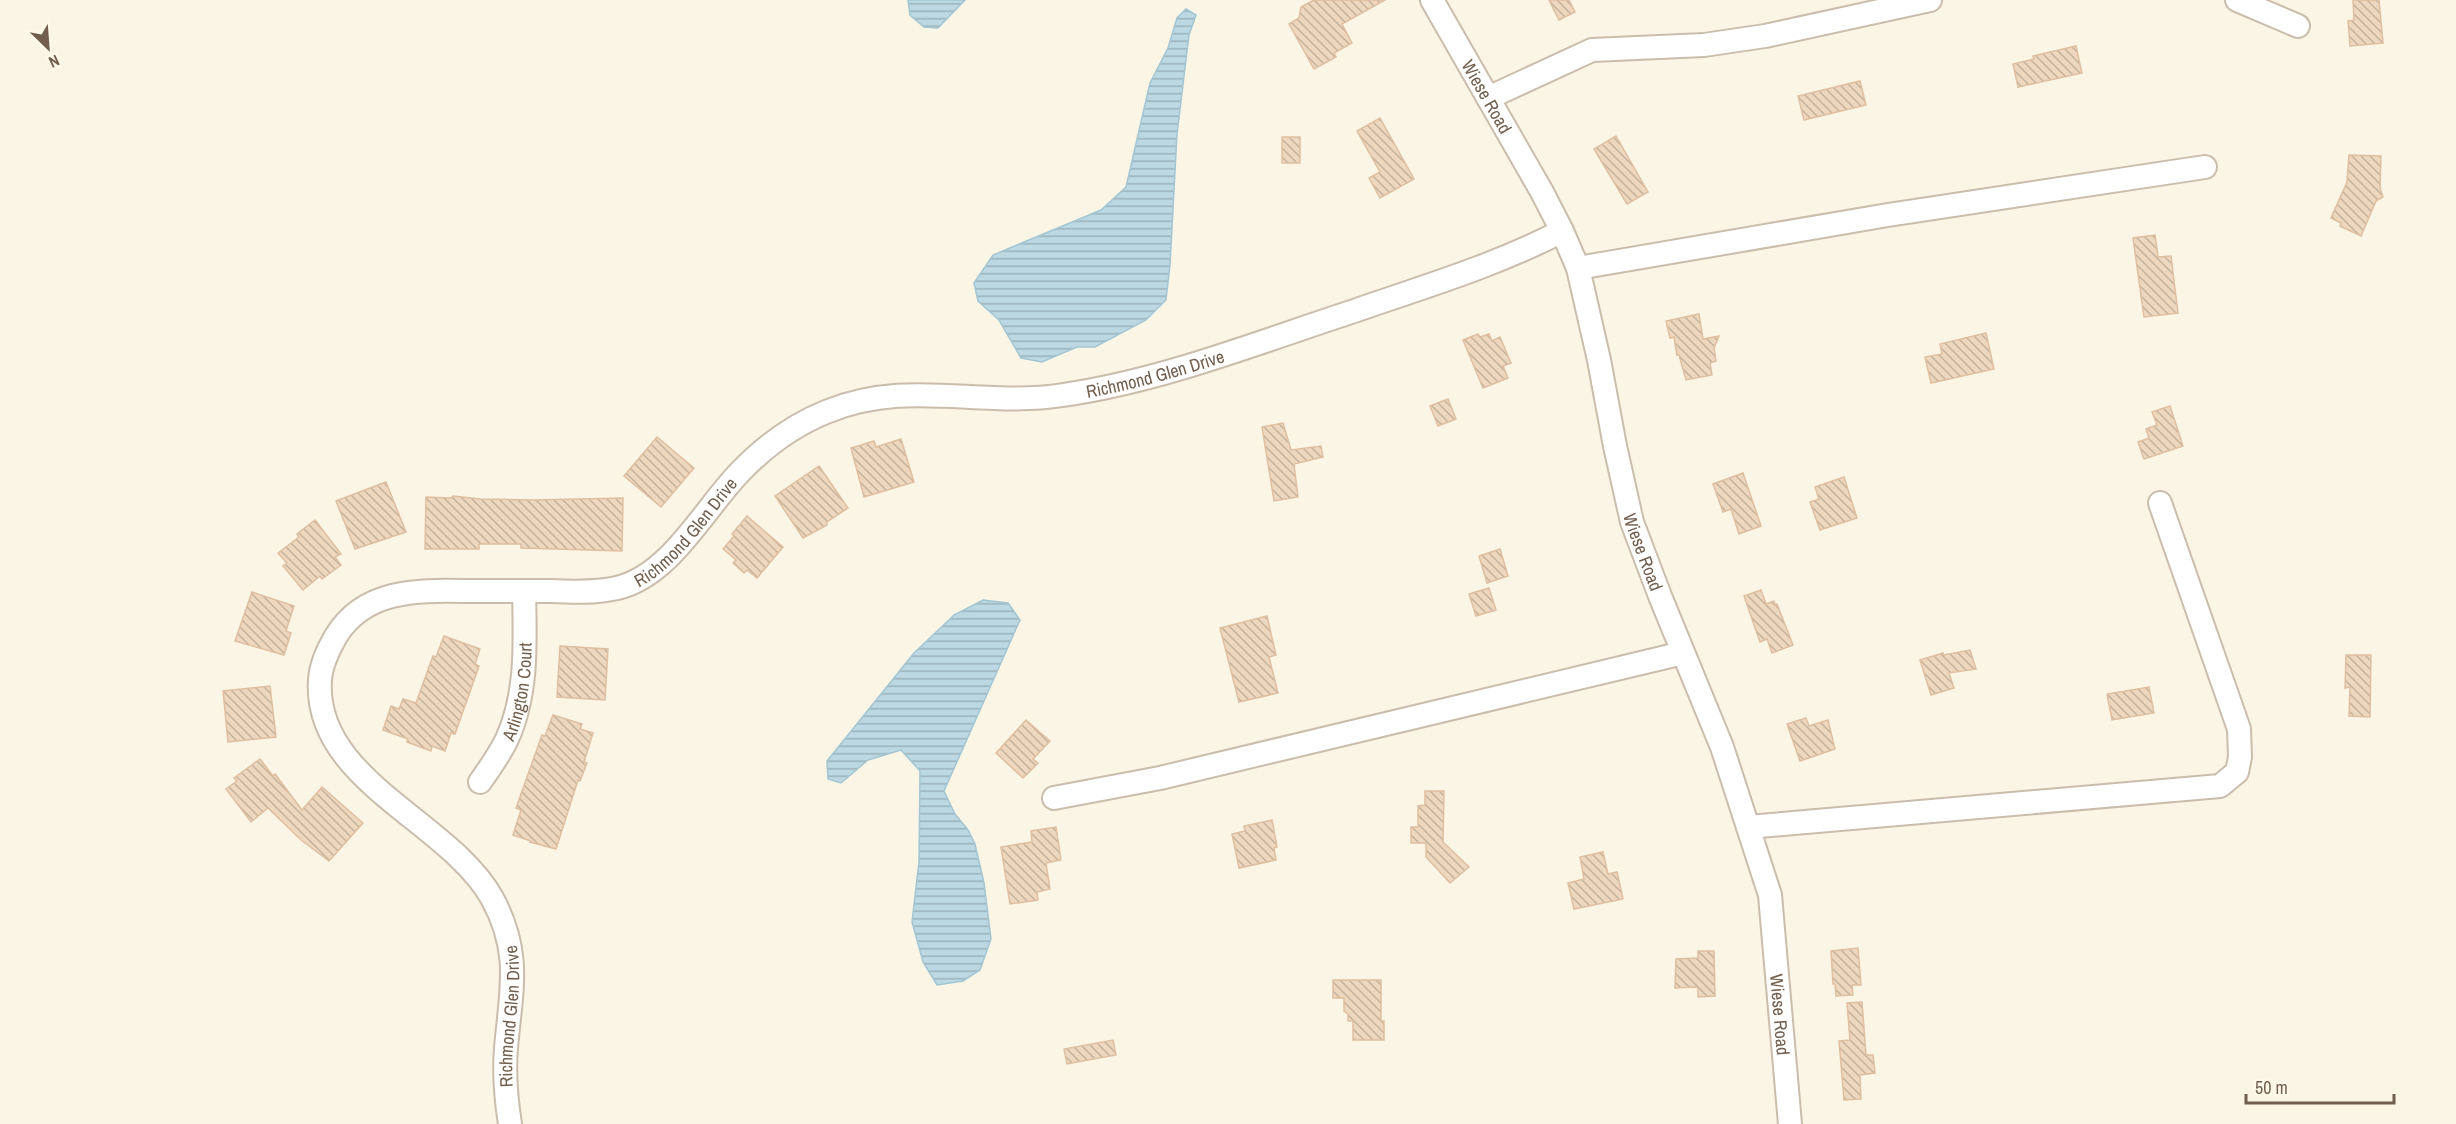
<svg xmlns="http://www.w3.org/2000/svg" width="2456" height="1124" font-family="'Archivo Narrow',sans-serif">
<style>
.water{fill:url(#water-rules);stroke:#a2c6d4;stroke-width:1.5}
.building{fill:url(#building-back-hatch);stroke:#dfbfa0;stroke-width:1.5}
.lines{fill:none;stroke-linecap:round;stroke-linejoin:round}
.minor-casing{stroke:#cbbdac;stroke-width:26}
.minor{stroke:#fff;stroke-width:22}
.labels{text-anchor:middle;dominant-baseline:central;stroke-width:6;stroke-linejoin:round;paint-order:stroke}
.street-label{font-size:18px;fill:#725e4c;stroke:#fef8eb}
</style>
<defs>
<pattern id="water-rules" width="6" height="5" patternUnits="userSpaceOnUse" patternTransform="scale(1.5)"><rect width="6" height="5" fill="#bbd8e3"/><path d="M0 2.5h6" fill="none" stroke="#9cb2ba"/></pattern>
<pattern id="building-back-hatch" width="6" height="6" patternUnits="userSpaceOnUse" patternTransform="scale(1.5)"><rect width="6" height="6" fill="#eed7bf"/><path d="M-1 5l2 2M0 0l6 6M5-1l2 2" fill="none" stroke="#c5b29d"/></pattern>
</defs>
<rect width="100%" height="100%" fill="#fbf5e5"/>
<g class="water">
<path d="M908,0H965L938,28L924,27L910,15Z"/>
<path d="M1186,9L1196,15L1189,35L1177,134L1170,265L1166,300L1146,320L1095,347H1077L1042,362L1021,358L999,320L978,301L974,283L993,255L1101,210L1126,187L1150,83L1168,48L1177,18Z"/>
<path d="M983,600L1008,603L1020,620L944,791L955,814L968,830L975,844L984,883L991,939L980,970L963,981L937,985L923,962L912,922L919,862L920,771L901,750L868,760L841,783L828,779L827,761L914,653L954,615Z"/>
</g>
<g class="building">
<path d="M1314,0H1385L1342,24L1352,43L1334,53L1336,57L1314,69L1289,24L1299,18L1301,7Z"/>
<path d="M1549,0H1569L1575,12L1559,20Z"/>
<path d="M2353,0H2379L2383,43L2350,46L2348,21L2354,20Z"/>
<path d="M2076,46L2082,73L2018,87L2013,64L2034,59L2033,56Z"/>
<path d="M1860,81L1866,105L1804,120L1798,96Z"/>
<path d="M1380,118L1414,179L1380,198L1369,178L1380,172L1357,131Z"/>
<path d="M1616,136L1648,192L1627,204L1594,149Z"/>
<rect x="1282" y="137" width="18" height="26"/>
<path d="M2349,155L2381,156L2380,188L2383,197L2376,201L2361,236L2340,226L2341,223L2331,218L2347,182Z"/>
<path d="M2155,235L2158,257L2171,256L2178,313L2144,317L2133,238Z"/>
<path d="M1699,314L1703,339L1719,336L1714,348L1716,361L1710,363L1712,375L1686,380L1679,355H1677L1674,337L1670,338L1666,321Z"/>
<path d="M1986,333L1994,369L1931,383L1925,357L1942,354L1940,344Z"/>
<path d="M1478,334L1480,337L1489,334L1492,341L1500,337L1511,363L1503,366L1508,378L1483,388L1463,340Z"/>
<path d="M1448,399L1456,419L1438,426L1430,406Z"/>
<path d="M2170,406L2183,446L2144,459L2138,442L2149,438L2146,429L2157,425L2152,412Z"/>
<path d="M1283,423L1291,450L1321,446L1323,457L1294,464L1298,497L1274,501L1262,427Z"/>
<path d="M657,437L694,468L661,507L624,476Z"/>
<path d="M901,439L914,482L864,497L851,448L874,441L876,447Z"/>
<path d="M819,466L848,508L827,522V525L803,538L775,496Z"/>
<path d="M1743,473L1761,526L1739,534L1731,509L1723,512L1713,484Z"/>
<path d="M1844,477L1857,518L1820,530L1810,502L1819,499L1815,487Z"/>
<path d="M386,482L406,532L355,549L336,501Z"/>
<path d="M453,496L480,499L533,500L623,498L622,551L521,548V544H479V549H425L426,497L451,498Z"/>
<path d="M747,516L783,547L757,578L747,570L744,573L733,563L736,560L723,549L734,536L732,534Z"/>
<path d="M315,520L341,554L335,557L341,565L322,579L320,576L303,590L283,566L287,563L278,553L299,537L297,534Z"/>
<path d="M1500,549L1508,576L1487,583L1479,556Z"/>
<path d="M1489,588L1496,610L1476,616L1469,594Z"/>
<path d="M1761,590L1766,604L1774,601L1775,605L1777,604L1793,645L1772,653L1767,639L1760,642L1744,596Z"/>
<path d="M252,592L294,606L286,631L291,633L284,655L235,641Z"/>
<path d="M1267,616L1276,655L1269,657L1278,693L1239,702L1220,628Z"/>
<path d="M444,636L480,649L475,664L479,666L455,734L451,733L445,751L432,746L431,751L407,742L408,739L383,730L391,706L399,709L403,699L416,703L433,656L436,657Z"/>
<path d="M560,646L608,649L605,700L557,697Z"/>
<path d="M1970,650L1976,669L1949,673L1954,688L1931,695L1920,660L1943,653L1944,655Z"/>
<path d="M2346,655H2371L2370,717L2349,716L2350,687L2345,688Z"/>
<path d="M270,686L276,737L228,742L223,691Z"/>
<path d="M2149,687L2154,713L2112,720L2107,694Z"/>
<path d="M553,715L582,724L580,729L593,733L584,762L587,763L580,781L578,780L556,849L530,842L531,841L513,835L521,810L516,808L542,735L545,736Z"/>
<path d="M1806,718L1809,726L1828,720L1835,749L1800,761L1787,724Z"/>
<path d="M1026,720L1050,741L1033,759L1038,763L1023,778L996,753Z"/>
<path d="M260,759L273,776L275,774L302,810L322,787L363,823L329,861L301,840L268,808L251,822L226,789L237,781L234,778Z"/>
<path d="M1425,791H1444L1443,842L1469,867L1450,883L1426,857V843H1411V827H1418V806L1425,805Z"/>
<path d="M1272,820L1277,847L1274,848L1276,860L1239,868L1232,834L1245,831L1244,826Z"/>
<path d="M1056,827L1061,860L1046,863L1050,889L1037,892L1038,900L1010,904L1001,847L1032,842L1031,831Z"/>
<path d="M1603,852L1608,874L1617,872L1623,899L1574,909L1568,883L1584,879L1580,857Z"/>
<path d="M1858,948L1861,985H1852L1853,995L1836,996L1835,984H1833L1831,951Z"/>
<path d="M1698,951H1714L1715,996L1698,997V987L1675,988L1676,959L1698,958Z"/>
<path d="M1333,980H1381V1021H1384V1040H1353V1021H1348V1014L1344,1011V998H1333Z"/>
<path d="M1862,1002L1866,1055H1873L1875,1073L1860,1075L1861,1099L1844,1100L1839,1041L1850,1040L1847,1003Z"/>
<path d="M1113,1040L1116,1055L1067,1064L1064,1049Z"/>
</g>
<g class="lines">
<g class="minor-casing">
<g id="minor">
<path id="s1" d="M1432,0L1542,192L1562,231L1578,268L1599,360L1615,446L1632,522L1660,596L1722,747L1770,895L1790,1124"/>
<path d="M2237,0L2298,26"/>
<path d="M1488,98L1592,50L1704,45L1765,36L1930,0"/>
<path d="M1578,268L1888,215L2205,167"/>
<path id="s2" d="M480,782C490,768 500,754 507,739C528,693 525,640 524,591"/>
<path d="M1054,798L1160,778L1683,653"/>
<path d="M1748,827L2220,786L2237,772L2240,757L2239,729L2160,503"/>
<path id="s3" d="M510,1124C506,1099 504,1073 506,1048C511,990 522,953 492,898C449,821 313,780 320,680C321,664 328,650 336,636C364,590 416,590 464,591C492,591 521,591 550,591C571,592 596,593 617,588C670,576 704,509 740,472C764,447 794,425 826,412C908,378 980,408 1063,395C1160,381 1254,344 1348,313C1420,288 1495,266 1562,231"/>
</g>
</g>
<use href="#minor" class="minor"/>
</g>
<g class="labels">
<g class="street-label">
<text stroke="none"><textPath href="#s1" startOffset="111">Wiese Road</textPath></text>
<text stroke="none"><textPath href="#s3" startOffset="1472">Richmond Glen Drive</textPath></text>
<text stroke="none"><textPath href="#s3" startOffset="951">Richmond Glen Drive</textPath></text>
<text stroke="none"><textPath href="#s1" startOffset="597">Wiese Road</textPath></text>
<text stroke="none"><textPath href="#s2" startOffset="100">Arlington Court</textPath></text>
<text stroke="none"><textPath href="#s1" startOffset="1083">Wiese Road</textPath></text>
<text stroke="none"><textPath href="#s3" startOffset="108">Richmond Glen Drive</textPath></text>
</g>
</g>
<g transform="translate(48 48) rotate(155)" stroke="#fef8eb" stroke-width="4.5" paint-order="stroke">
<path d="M0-4.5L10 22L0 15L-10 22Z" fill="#725e4c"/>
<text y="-9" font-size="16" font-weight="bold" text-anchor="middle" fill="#725e4c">N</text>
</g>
<path d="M2246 1094v9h148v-9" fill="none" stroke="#725e4c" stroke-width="3"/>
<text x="2255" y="1094" font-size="18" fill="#725e4c" stroke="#fef8eb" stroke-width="4.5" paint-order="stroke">50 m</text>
</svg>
